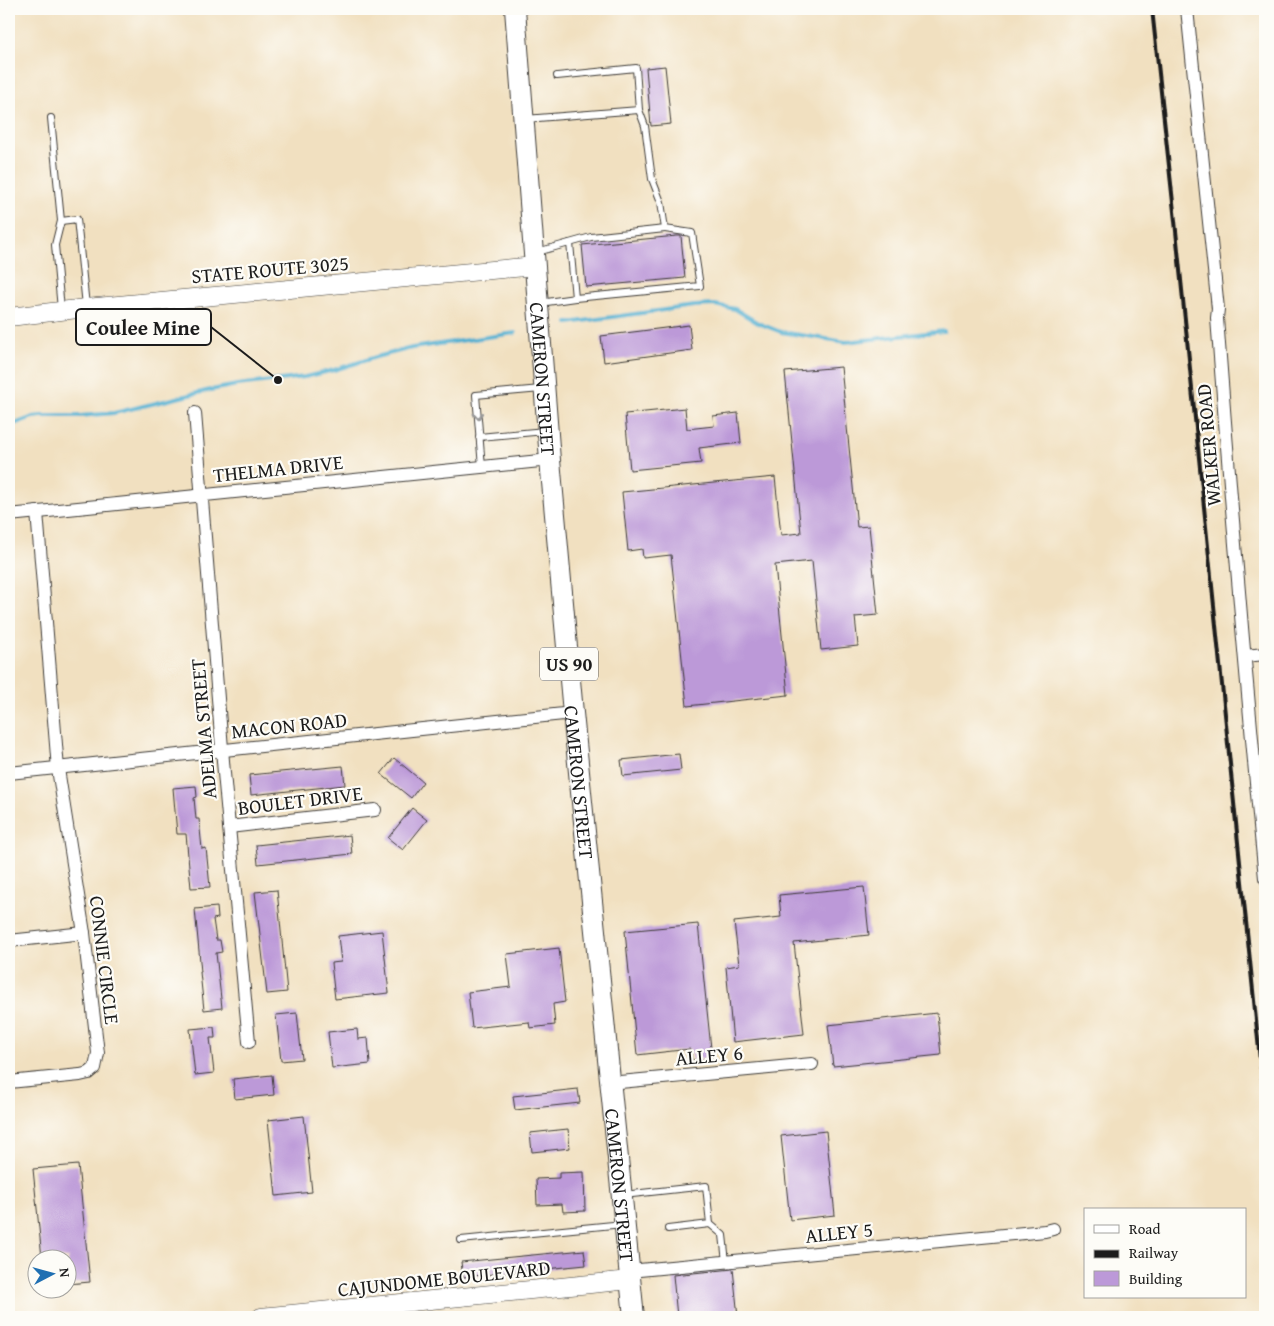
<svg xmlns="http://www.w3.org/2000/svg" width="1274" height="1326" font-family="'Gentium Book Plus',serif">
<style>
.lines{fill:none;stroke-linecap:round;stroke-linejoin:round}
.stream{stroke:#53b0d1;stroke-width:4}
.building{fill:#bc99d8}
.lane-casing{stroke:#3c3935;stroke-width:8}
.street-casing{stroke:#3c3935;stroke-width:14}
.secondary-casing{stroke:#3c3935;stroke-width:19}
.primary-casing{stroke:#3c3935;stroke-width:22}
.lane{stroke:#fff;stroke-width:6}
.street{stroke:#fff;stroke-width:12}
.secondary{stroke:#fff;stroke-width:18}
.primary{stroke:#fff;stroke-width:20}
.rail{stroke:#1c1c1c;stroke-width:4}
.oneway{stroke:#999}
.labels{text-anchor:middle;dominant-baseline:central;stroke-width:4.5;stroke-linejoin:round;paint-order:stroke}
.shield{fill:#fdfcf7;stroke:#605f5e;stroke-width:1}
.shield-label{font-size:19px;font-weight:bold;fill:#1c1c1c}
.street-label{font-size:20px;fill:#1c1c1c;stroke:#fdfcf7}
.leader{fill:none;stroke:#1c1c1c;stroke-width:2}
.callout-dot{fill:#1c1c1c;stroke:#fdfcf7;stroke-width:2}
.callout{fill:#fdfcf7;stroke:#1c1c1c;stroke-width:2}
.callout-label{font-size:21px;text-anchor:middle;font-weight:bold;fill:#1c1c1c}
</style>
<rect width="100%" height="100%" fill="#fdfcf7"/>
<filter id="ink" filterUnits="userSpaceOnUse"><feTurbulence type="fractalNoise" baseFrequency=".02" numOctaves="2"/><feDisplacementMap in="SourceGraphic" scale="10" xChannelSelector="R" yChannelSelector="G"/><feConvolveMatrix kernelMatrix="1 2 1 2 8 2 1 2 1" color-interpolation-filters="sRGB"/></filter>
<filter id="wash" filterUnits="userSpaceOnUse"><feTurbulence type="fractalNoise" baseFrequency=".0096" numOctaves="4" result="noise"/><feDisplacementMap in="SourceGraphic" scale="20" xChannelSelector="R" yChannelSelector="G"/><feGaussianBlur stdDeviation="1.12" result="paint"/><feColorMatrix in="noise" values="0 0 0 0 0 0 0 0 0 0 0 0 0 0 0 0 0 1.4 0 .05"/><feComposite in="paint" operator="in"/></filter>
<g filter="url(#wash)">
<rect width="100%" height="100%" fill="#f1e0c0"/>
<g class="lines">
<g class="stream">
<path d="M568,323L694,306L715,305L735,309L758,323L781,332L846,342L944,331"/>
<path d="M9,426L33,417L42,416H80L114,413L206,391L237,385L305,377L334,370L376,357L412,348L515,333"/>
</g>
</g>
<g id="blocks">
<g class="building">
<path d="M665,66L671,124L651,126L646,68Z"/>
<path d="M677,236H681L685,278L586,287L582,245Z"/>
<path d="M689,325L692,350L604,362L601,336Z"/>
<path d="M841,367L857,527L869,526L878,615L855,617L858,646L821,650L812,561L775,565L788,695L687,706L671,555L643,558L642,549L628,551L622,492L775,477L781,535L801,533L785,372Z"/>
<path d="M685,408L687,429L714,426L713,416L738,413L741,443L699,448L701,463L630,470L625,414Z"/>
<path d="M679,754L681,770L623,776L621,760Z"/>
<path d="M394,758L423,782L411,798L381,774Z"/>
<path d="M343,766L345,785L251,795L249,775Z"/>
<path d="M196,786L197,797L194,798L196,819H199L202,849L206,848L210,887L191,888L186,834H177L173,788Z"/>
<path d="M412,808L427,820L403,850L388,838Z"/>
<path d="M350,835L352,854L258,864L256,845Z"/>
<path d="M864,887L869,935L794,943L804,1034L733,1042L726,967L739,965L734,922L781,917L779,895Z"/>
<path d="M277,890L287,992L267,994L255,892Z"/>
<path d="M217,907L218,918L213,919L216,940H220L222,952L216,953L222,1008L204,1010L200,972H201L195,909Z"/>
<path d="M698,924L712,1058L692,1060L690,1049L637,1055L625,931Z"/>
<path d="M382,931L389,993L335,999L331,963L341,962L338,936Z"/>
<path d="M559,948L565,1002L553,1004L555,1025L530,1028L529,1022L472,1028L468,992L511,987L507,954Z"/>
<path d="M297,1013L302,1059L281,1061L276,1015Z"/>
<path d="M937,1013L941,1055L833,1066L828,1025Z"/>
<path d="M214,1027L215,1038H210L214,1073L195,1075L190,1029Z"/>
<path d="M357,1029L358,1039L368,1038L370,1064L332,1068L328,1032Z"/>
<path d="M272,1075L274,1095L235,1099L233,1079Z"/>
<path d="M578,1089L580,1103L515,1110L513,1096Z"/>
<path d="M304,1116L312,1192L276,1196L268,1120Z"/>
<path d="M568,1129L570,1148L532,1152L530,1133Z"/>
<path d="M826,1131L835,1215L790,1220L781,1136Z"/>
<path d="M78,1165L90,1282L68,1284V1258H42L33,1169Z"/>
<path d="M584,1172L585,1211L563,1212L562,1204L537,1205L536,1179L559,1178V1173Z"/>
<path d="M584,1250L586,1265L463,1277L461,1262Z"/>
<path d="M733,1269L738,1317H677L673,1275Z"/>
</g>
</g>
</g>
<g filter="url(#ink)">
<use href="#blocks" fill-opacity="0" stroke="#3c3935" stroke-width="1"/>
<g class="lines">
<g class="lane-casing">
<g id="lane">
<path d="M51,118L61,221L55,245L61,309"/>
<path d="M525,119L639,110L636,68L557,76"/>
<path d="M61,221L77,219L86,306"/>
<path d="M537,252L591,237L665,229L661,202L652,179L645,126L639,110"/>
<path d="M575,298L700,286L692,233L665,229"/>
<path d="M540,303L575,298L570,243"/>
<path d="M479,437L545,431"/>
<path d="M482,467L476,395L541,389"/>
<path d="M623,1195L706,1186L710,1224L668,1229"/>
<path d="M710,1224L723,1235L726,1262"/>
<path d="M461,1240L623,1224"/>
</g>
</g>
<g class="street-casing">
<g id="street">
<path d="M1187,9L1218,309L1217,318C1231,505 1247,692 1265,878"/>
<path d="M195,413L224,773L249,1042"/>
<path d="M9,515L550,460"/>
<path d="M1245,656L1265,654"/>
<path d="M9,773L573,713"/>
<path d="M229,827L375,810"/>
<path d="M9,941L84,933"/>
<path d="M9,1082L80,1075L89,1073L95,1068L98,1053L84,933L58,769L37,512"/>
<path d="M609,1083L812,1064"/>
<path d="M629,1271L1045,1231L1053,1229"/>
</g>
</g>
<g class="secondary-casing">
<g id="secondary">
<path d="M9,317L86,308L535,266"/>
<path d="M261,1317L630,1280"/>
</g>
</g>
<g class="primary-casing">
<g id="primary">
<path id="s1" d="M515,9L550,460L573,713L634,1317"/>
</g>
</g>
<use href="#lane" class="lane"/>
<use href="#street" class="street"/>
<use href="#secondary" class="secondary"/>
<use href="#primary" class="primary"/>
<path class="rail" d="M1152,9L1175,221L1265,1109"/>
</g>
<defs><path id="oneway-chevron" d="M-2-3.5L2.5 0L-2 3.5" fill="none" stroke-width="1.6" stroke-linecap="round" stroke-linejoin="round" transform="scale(1.25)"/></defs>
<use class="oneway" href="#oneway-chevron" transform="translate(478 416) rotate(85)"/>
</g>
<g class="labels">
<rect class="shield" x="540" y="647.5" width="58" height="33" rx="4"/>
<g class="shield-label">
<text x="569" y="664">US 90</text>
</g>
<g class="street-label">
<text transform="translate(270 269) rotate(-5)">STATE ROUTE 3025</text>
<text stroke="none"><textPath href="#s1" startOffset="371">CAMERON STREET</textPath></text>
<text transform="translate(1208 445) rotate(-95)">WALKER ROAD</text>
<text transform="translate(278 468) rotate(-6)">THELMA DRIVE</text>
<text transform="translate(289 725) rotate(-6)">MACON ROAD</text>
<text transform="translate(203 729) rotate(-95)">ADELMA STREET</text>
<text stroke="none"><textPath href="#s1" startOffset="776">CAMERON STREET</textPath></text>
<text transform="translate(300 800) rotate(-7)">BOULET DRIVE</text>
<text transform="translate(105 960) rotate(83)">CONNIE CIRCLE</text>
<text transform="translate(709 1055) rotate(-5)">ALLEY 6</text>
<text stroke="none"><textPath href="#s1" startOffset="1181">CAMERON STREET</textPath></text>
<text transform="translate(839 1232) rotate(-6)">ALLEY 5</text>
<text transform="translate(444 1278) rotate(-6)">CAJUNDOME BOULEVARD</text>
</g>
</g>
<path class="leader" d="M278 380L211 327"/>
<circle class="callout-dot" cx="278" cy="380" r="5"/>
<rect class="callout" x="76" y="309" width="135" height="36" rx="5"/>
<g class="callout-label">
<text x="143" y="335">Coulee Mine</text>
</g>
<rect width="1274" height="1326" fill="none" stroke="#fdfcf7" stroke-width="30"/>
<rect x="1084" y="1208" width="162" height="90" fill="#fdfcf7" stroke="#a3a29f"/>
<rect x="1094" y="1225" width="25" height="8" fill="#ffffff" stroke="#a3a29f"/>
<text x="1129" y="1234" font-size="15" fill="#1c1c1c">Road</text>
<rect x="1094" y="1250" width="25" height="8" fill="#1c1c1c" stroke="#a3a29f"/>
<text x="1129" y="1258" font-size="15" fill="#1c1c1c">Railway</text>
<rect x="1094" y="1271" width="25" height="15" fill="#bc99d8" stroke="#a3a29f"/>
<text x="1129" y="1284" font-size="15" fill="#1c1c1c">Building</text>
<g transform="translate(52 1274) rotate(84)"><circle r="24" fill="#fdfcf7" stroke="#a3a29f"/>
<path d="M0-4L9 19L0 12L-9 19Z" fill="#1f6fb2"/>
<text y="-8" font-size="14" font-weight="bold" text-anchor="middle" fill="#1c1c1c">N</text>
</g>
</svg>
